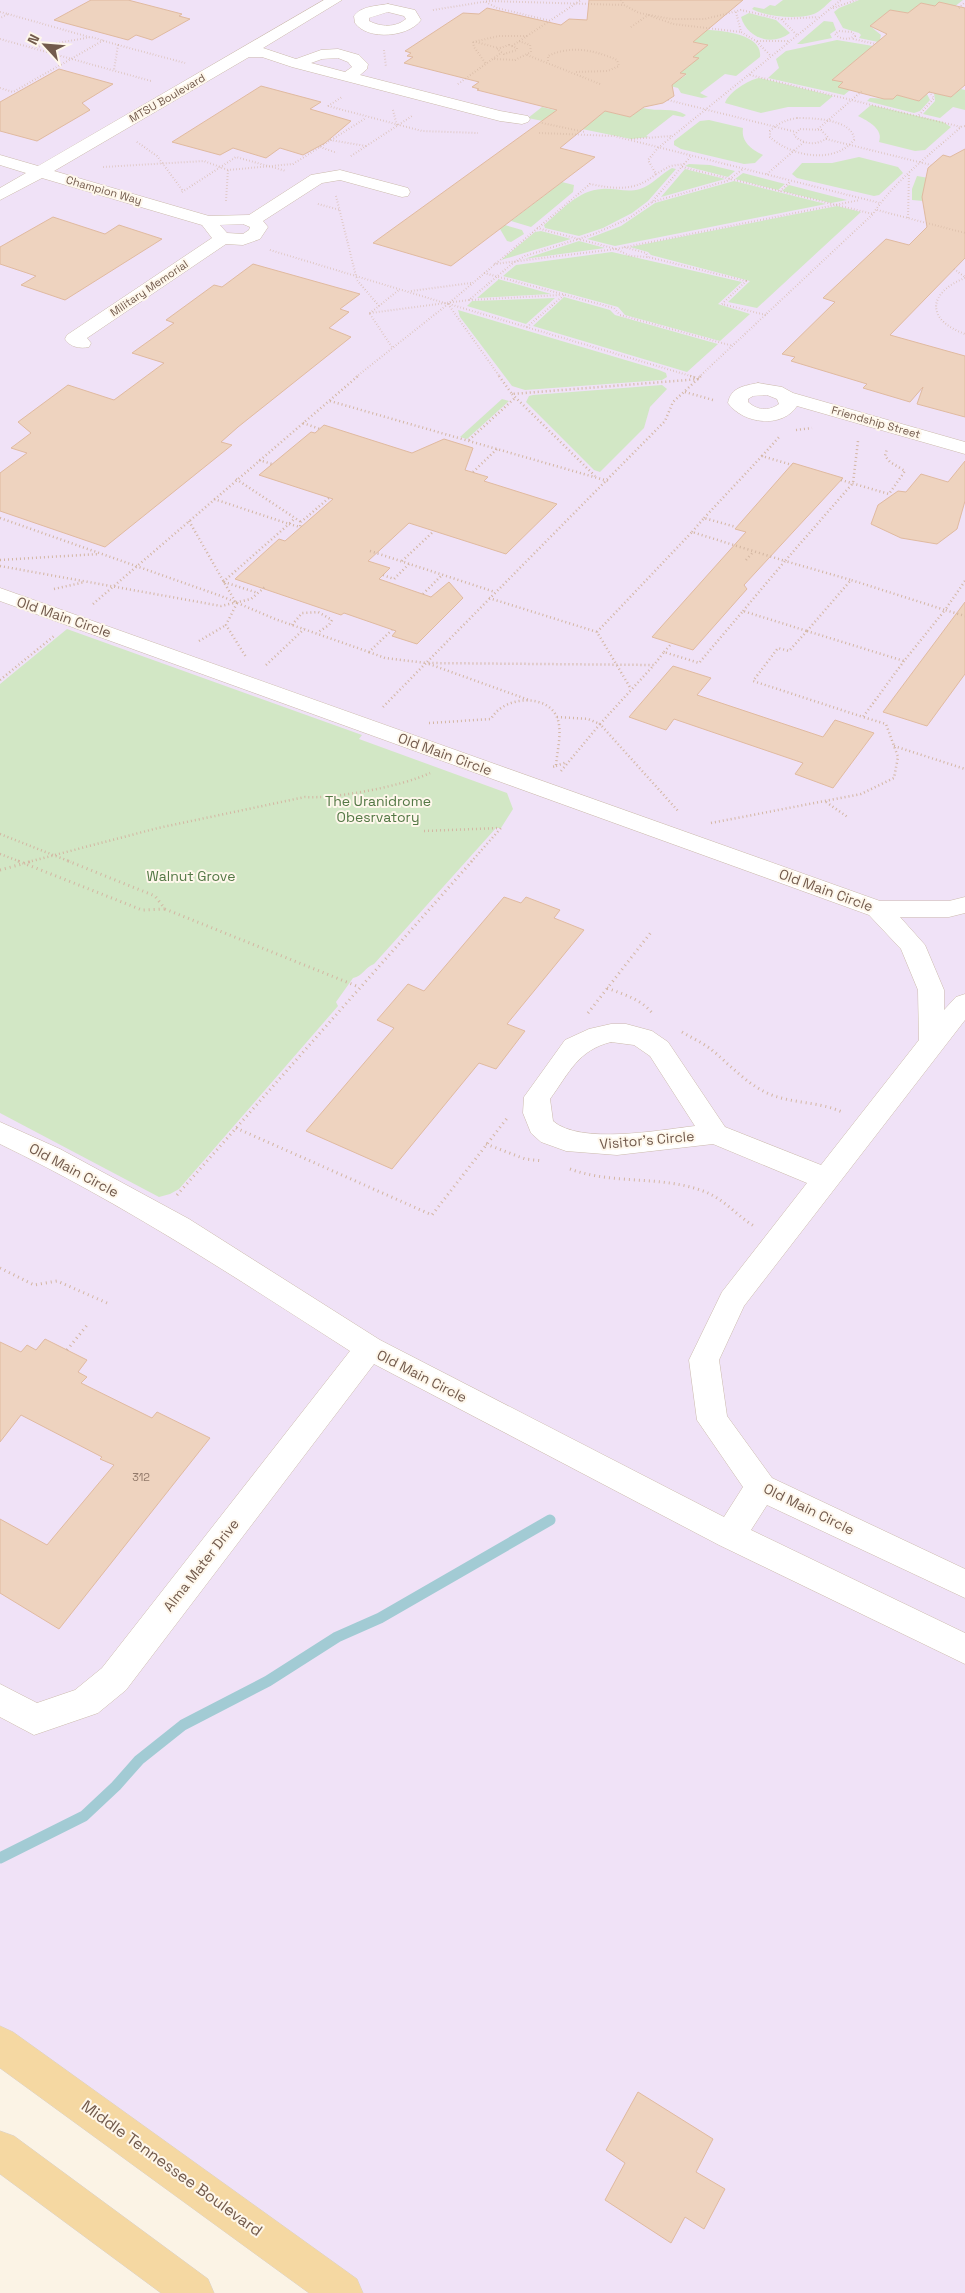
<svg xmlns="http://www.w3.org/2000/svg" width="965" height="2293" font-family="'Space Grotesk',sans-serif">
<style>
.education{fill:#f0e2f7}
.green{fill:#d2e7c5}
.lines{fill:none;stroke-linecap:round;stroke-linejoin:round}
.stream{stroke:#a2cbd4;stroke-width:11}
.building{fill:#eed3bf;stroke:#e0baa0}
.minor-casing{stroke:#ccbbac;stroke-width:1}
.major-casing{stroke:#d8d1cd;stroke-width:1}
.path-far2{stroke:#d3b6a2;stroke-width:2;stroke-dasharray:0.5 2.5;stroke-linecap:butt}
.path-far1{stroke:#d3b6a2;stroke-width:2.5;stroke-dasharray:1 3;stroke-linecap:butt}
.path{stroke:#d3b6a2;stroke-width:3;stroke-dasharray:1 4;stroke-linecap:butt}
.minor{fill:#fff;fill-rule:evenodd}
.major{fill:#f5d8a2;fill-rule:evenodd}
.labels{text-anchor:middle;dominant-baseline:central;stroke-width:4;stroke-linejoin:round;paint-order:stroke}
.far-street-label{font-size:11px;fill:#725a4c;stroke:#fef7eb}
.number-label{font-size:11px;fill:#917869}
.street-label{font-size:14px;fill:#725a4c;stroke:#fef7eb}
.park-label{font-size:14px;fill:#537845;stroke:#fef7eb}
.near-street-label{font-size:16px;fill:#725a4c;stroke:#fef7eb}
</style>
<rect width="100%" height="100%" fill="#fbf3e5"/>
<path class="education" d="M0,0H965V2293H341L0,2043Z"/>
<g class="green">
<path d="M783,0H832C827,4 822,10 816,13C802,20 766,17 752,9L754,7L764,9L770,5L775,6Z"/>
<path d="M859,0H963L954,7L940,2L935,6L921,3L908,13L890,10L870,26L881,35L880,40L878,42L859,38L861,35L859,33L843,28L834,12L839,8Z"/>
<path d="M749,13L776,20L790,33C772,47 747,38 741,17Z"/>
<path d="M824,21L833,22L836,30L830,34L832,38L802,44H797Z"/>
<path d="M642,30C663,30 765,21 760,57L736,76L725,74L700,93L708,97L702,98L681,93L678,88L670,86L686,75L680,73L698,58L693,57L707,45Z"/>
<path d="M837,40L873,46L833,79L843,82L850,90L844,95L768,78L779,68L776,59L786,51Z"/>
<path d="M759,78L764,79L833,96L820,107H788L761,113L725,103C729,92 748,80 759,78Z"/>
<path d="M961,89L965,90V110L953,107L940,118L923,114L935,101L934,93L951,97Z"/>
<path d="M927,94L930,100L920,111L914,113L867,101L870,98L893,99L897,95L919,101Z"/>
<path d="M871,105L943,122L951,127L925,150L915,151L879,142C884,129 868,121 858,116Z"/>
<path d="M542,107L594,120L605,111L630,117L643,108C658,112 673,107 686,115L683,117L673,115L646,136L649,137L631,139L528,118Z"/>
<path d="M709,120L743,128C741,142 751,149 763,155L755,163L744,164L681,149L674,145V141L700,121Z"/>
<path d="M859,157L898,167L903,173L879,195L874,196L797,178L792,174L802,163H832Z"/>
<path d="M689,164L710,165L735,171L728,177L685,166Z"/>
<path d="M672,168L676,169L648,201L632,213L603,228L579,236L545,228L544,225C561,211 578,190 602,189C615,188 627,193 640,189C652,185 661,174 672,168Z"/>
<path d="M685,169L725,179L661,197Z"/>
<path d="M743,173L785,184L778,190L735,179Z"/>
<path d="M917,176L929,178L923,201L912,200V189Z"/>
<path d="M734,181L826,204L615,246L587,239L621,226L655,203Z"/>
<path d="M562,182L574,185L573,192L531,227L511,221Z"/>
<path d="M789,185L847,200L831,203L782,191Z"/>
<path d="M837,206L861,212L757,308L728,302L750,281L651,255L648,252L630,247Z"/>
<path d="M505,225L522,230L524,234L511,242L507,241L500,229Z"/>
<path d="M541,231L571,239L501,260L535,232Z"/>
<path d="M579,241L605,248L524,259Z"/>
<path d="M612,252L742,282L718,304L750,314L720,341L625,315L618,307L503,276L516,265Z"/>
<path d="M498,280V279L551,294L477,298Z"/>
<path d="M564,297L610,310L615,315L718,344L687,372L533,326Z"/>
<path d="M555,298L526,324L467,306L472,301Z"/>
<path d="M458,310L659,370L666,373L667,377L662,380L525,390L512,386L460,317Z"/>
<path d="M662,385L667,389L650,407L644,428L600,472L594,470L526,402L529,396L533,395Z"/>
<path d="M502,399L509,401L467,439L460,437Z"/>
<path d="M67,629L362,735L359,739L507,793L513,809L501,828H496L374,964C365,967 363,976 353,978L336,1002L338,1006L179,1189L170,1194L159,1197L0,1113V684Z"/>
</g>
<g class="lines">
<path class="stream" d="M0,1858L84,1816L116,1786L139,1760L183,1725L268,1681L337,1637L380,1618L550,1520"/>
</g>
<g class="building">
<path d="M91,0H128L182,14L179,16L190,19L152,40L136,35L128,40L54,20Z"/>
<path d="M589,0H743L693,42L708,45L693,57L699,58L680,73L686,74L672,85L674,96L663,103L644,107L630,117L605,111L560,148L595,157L451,266L373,243L557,110L477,90L479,89L472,87L479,82L404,63L413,57L407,56L411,53L405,51L463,13L479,14L487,8L561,25L569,19L587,20Z"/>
<path d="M939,2L965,8V85L951,97L929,92L919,101L897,95L893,99H884L838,87L843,82L832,80L887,34L870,26L890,10L908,13L921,3L935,6Z"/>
<path d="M59,69L113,84L82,103L90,110L37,141L0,131V102Z"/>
<path d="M261,86L321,102L310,109L351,121L325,143L303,155L280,148L266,158L233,148L220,155L172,142Z"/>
<path d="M965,149V258L890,335L965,356V417L917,404L923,387L910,402L863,388L867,384L791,361L795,357L782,354L835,302L823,298L886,239L909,245L927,227L922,197L928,168L943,155L950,157Z"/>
<path d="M53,217L105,234L119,225L162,239L65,300L21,285L36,276L0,264V247Z"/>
<path d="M253,264L360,294L340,309L349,312L329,328L351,337L238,427L221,442L232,445L105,547L0,511V473L27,453L11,448L31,433L18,422L68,385L114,400L164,363L132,353L174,323L166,320L214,285L222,287Z"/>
<path d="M324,425L412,453L444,439L473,448L465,470L488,477L484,481L557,504L506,554L409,523L368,561L390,568L379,579L431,597L449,582L463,598L417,644L392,636L396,631L344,613L341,615L235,579L279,539L285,541L333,499L259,475L311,432L315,433Z"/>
<path d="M965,461V501L957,529L937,544L901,538L871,524L878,505L898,491L906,492L921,474L948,482Z"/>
<path d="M793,463L843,478L744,585L747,589L693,650L652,637L746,532L735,529Z"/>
<path d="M965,602V674L927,726L883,712Z"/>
<path d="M673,666L711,678L697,695L823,737L835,720L874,733L833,788L795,774L803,763L674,719L666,730L629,717Z"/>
<path d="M504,897L521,903L526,897L560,910L554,918L584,930L507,1024L525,1031L496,1069L479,1063L392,1169L306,1131L394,1028L377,1020L408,984L424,991Z"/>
<path d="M45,1339L87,1360L78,1372L87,1377L81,1383L152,1418L157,1412L210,1438L59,1629L0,1593V1519L47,1545L114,1465L100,1459L102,1457L21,1415L0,1442V1342L21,1352L27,1345L36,1350Z"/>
<path d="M638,2092L713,2139L696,2172L725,2189L704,2229L685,2217L671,2243L605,2200L625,2163L606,2150Z"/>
</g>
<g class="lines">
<g class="minor-casing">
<g id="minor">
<path d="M324,0H342L263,48L296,59L321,50L338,49L359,55L368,64L367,69L360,75L500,111L528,116L530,119L528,122L522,124L500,121L292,67L262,57H249L54,171L209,216L249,215L311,175L340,170L408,188L410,192L408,196L402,197L340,180L322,183L263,221L268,227L260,239L243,245L226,244L87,338L91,343L89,347C80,349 70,347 65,339L67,335L212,238L202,225L42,178L0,200V188L26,173L0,165V155L38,166ZM338,58L348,62L352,67L345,72L311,63L322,59ZM243,224L250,227L249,230L243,234L227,233L220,225Z"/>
<path d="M388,4L415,10L421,20C409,37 368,41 355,23L354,16C361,6 377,6 388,4ZM388,12L404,16L406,19C395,28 381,27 369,21V18Z"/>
<path d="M758,383L782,387L793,393L965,442V454L797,406C782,429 743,424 728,403C731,387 744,386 758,383ZM767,395L777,399L779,404C768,412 757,410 748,402V399L753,396Z"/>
<path d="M0,588L880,901H949L965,897V913L949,917H900L925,945L944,990V1010L956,997L965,994V1020L744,1306L719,1360L727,1416L772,1478L965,1569V1598L767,1505L751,1530L965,1633V1664L719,1545L374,1364L126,1690L98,1713L34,1735L0,1717V1684L37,1703L75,1690L102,1668L350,1351C235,1277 122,1203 0,1144V1122L60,1149L189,1219L380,1340L724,1517L743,1487L697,1420L689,1360L722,1292L807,1183L713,1144L617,1155L566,1151L541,1142L531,1133L523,1113L524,1097L565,1040L589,1029L611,1024H626L652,1031L668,1042L725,1127L821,1165L919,1040L918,990L901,949L869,915L0,601ZM611,1042L634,1045L650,1056L695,1126C660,1130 580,1145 553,1121L550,1099C569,1073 578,1050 611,1042Z"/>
</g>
</g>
<g class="major-casing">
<g id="major">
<path d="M0,2026L13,2032L357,2279L363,2293H309L0,2068Z"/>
<path d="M0,2131L14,2136L208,2279L214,2293H161L0,2174Z"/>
</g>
</g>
<g class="path-far2">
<path d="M621,0L624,5L639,13L671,19H705L741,10L781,19L797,35"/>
<path d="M486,2L497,8L551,21"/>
<path d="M833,8L856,0"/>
<path d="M959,8L965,2"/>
<path d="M433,10L489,1L624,5"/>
<path d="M0,12L8,14L0,18"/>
<path d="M736,12L741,32L756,41L771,56"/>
<path d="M8,14L89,37"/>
<path d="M782,19L818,17"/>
<path d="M631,27L648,15L673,24L741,32"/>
<path d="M839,31L852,32L855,36C848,40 841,40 835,34Z"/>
<path d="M0,39L151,81"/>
<path d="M853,39L876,44"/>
<path d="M757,41H788"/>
<path d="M473,42L499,36H527"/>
<path d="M473,42L474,47L486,64"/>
<path d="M476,42L498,48"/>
<path d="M118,45L185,63"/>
<path d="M509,45L517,48V50L504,54L497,49Z"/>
<path d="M512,46L581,0"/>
<path d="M36,47L91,37L118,45L114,70"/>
<path d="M384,50L386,67"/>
<path d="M527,55L600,84"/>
<path d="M494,59L515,60L531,52L530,45L519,41"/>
<path d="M548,61V56C571,45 594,50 617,60L619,66L608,71L574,72"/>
<path d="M750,75L961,127"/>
<path d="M458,84L501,53"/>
<path d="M0,88L13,92L104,40"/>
<path d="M668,100L796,132"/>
<path d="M328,106L422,131L478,133"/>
<path d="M328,106L342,97"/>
<path d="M393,110L397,126"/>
<path d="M919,115L934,98L929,92"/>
<path d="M797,118C812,118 854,119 854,140C834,165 790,156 770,137V131C778,123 786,120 797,118Z"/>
<path d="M542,123L585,132"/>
<path d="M800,129L821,130L828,137C818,146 803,145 794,135Z"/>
<path d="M818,129L862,91"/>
<path d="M539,133L614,136L880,203"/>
<path d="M631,139L672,136"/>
<path d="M826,139L931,165"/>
<path d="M330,140L366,146"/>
<path d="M137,142L157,156L183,191"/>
<path d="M320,147L337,153"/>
<path d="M351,156L412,116"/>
<path d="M103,167L204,161L228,170L293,164L366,118"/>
<path d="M682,167L873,214"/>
<path d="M656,174L670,166L684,164"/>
<path d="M767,174L804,142"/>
<path d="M780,191L791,181"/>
<path d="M182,192L236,157L286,171"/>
<path d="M336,196L357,280L379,306L370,313L469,300L513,263L525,256L594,234L628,219L652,202L691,156"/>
<path d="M226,201L228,170"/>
<path d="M652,202L727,181L743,169"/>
<path d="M318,204L340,210"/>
<path d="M877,210L965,233"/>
<path d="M908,218L909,174"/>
<path d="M537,228L616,249L630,256L648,257L746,281L722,304L766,315"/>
<path d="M624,247L646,253L648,257"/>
<path d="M270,250L448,304L500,377"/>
<path d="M494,264L616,249L860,200"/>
<path d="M954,269L965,277"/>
<path d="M484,273L614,308L620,315L733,346"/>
<path d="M965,278C927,293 926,320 965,334"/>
<path d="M411,291L471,283"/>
<path d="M469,300L560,295"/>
<path d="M449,304L694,377"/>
<path d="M379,306L400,289"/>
<path d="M370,314L392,347"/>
<path d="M527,327L564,295"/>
<path d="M356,377L448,304L590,184C615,189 635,192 656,174L648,160L658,148L841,0"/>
<path d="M699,377L873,214C895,180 931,154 961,127L965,126"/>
</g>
<g class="path-far1">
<path d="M499,376L512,394L700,379L690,376"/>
<path d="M685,392L713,400"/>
<path d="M512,394L595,476"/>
<path d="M330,401L608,481"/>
<path d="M303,423L320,429"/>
<path d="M796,430L812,428"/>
<path d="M469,440L516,397"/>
<path d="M762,456L780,436"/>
<path d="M259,460L272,464"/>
<path d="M473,472L497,449"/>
<path d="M236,479L301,522"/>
<path d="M841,480L889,494L905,471L890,462L885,456L887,449"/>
<path d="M214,499L289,524L295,518"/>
<path d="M0,518L221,596L275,619L369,652L392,630"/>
<path d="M704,518L762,456L792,465"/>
<path d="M189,521L236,603"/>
<path d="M692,532L704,518L736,527"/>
<path d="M370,551L495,592"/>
<path d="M0,560L99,554"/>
<path d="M746,560L754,551"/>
<path d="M402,561L434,531"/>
<path d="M0,566L221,606L251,599L266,586"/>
<path d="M383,575L394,579L409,564"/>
<path d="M965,581L945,610L965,616"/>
<path d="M223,582L289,524L300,527L301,522L329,498"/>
<path d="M224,582L258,593"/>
<path d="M54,589L85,582"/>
<path d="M423,594L442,575"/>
<path d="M489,598L597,632L631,689"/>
<path d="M237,603L226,625L246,657"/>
<path d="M93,604L358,376"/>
<path d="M743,611L785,561L851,580"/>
<path d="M292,625L302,613L318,612L332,620L329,625L317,633"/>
<path d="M807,631L904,661"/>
<path d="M807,631L789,651L778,648L753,681L863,717L904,661"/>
<path d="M807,631L851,580L945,610L904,661"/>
<path d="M597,632L692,532L785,561L853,483L858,441"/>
<path d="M199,641L226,625"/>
<path d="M369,652L385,658L426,663L665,421L673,402L701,376"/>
<path d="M664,652L672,643"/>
<path d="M429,664L529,700"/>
<path d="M266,665L304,629"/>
<path d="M0,680L54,636"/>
<path d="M383,707L426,663L654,665L664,652L699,663L743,611L807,631"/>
<path d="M557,717L588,719L600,724L654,665"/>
<path d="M429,723L491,719C504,695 550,693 558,720C562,734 557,751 556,766L552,767"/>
<path d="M894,746L965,769"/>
<path d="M556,766L567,762"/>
<path d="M561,771L600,724L679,812"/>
<path d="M826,802L849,818"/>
<path d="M711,823L861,794L894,778L898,757L886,724L863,717"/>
<path d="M424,831L500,828"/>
<path d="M0,834L71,862"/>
<path d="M0,854L21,862"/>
<path d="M28,862L158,828L305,797C335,799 403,786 430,773"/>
<path d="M471,862L501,828"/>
</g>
<g class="path">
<path d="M18,861L142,910L165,909"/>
<path d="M68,861L155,896L165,909L359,987"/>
<path d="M0,870L33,861"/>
<path d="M607,988C625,995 641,999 653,1014"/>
<path d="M588,1013L652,931"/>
<path d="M682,1032C692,1038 703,1043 712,1050C730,1065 746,1083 767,1093C791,1104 818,1101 842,1112"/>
<path d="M236,1128L432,1215L508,1117"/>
<path d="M486,1144L525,1159L543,1161"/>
<path d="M570,1169C613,1185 660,1175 703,1191C723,1198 736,1215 754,1226"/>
<path d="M177,1195L472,861"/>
<path d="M0,1268L34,1285L57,1281L107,1303"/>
<path d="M67,1350L88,1324"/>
</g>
<use href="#minor" class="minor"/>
<use href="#major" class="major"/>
</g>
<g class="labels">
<g class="far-street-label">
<text transform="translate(167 98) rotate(-30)">MTSU Boulevard</text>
<text transform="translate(104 190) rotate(16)">Champion Way</text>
<text transform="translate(149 288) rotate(-34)">Military Memorial</text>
<text transform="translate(876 422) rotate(16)">Friendship Street</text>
</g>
<g class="number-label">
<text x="141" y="1477">312</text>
</g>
<g class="street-label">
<text transform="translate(64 617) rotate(19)">Old Main Circle</text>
<text transform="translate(445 754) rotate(20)">Old Main Circle</text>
<text transform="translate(826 890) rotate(20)">Old Main Circle</text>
<text transform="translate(647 1140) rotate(-5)">Visitor's Circle</text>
<text transform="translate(74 1170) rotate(28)">Old Main Circle</text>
<text transform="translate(422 1376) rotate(27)">Old Main Circle</text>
<text transform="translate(809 1509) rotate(26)">Old Main Circle</text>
<text transform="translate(201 1565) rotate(-52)">Alma Mater Drive</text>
</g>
<g class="park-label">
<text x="378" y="801">The Uranidrome<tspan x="378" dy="16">Obesrvatory</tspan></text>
<text x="191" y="876">Walnut Grove</text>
</g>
<g class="near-street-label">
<text transform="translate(172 2168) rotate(36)">Middle Tennessee Boulevard</text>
</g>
</g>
<g transform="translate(45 45) rotate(296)" stroke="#fef7eb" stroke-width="4" paint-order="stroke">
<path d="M0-4L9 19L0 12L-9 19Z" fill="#725a4c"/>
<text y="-8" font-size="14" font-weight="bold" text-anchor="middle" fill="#725a4c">N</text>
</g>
</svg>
